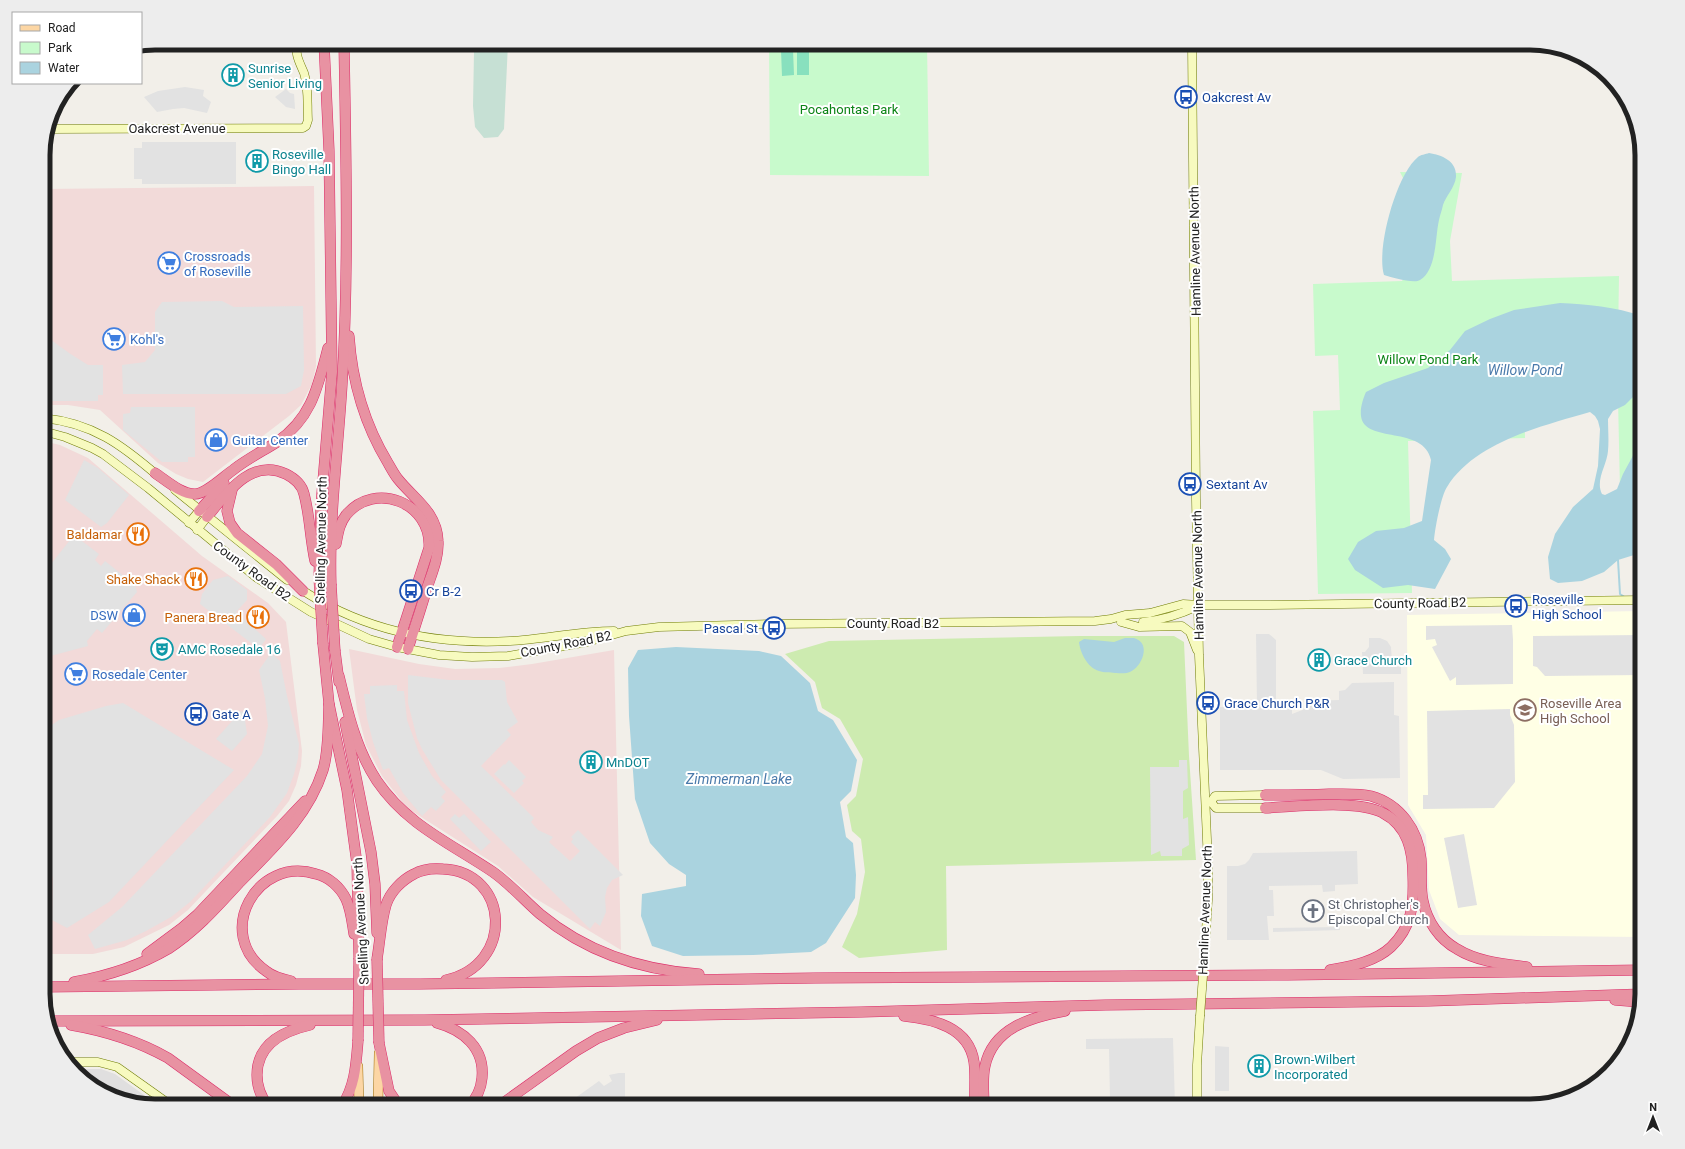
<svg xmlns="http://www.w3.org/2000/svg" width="1685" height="1149" font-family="Roboto,sans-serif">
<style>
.residential{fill:#e0dfdf}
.commercial{fill:#f2dad9}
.education{fill:#ffffe5}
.grass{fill:#cdebb0}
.wetland{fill:#c6e0d4}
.park{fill:#c8facc}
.pitch{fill:#88e0be}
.parking{fill:#e2e2e2}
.water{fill:#aad3df}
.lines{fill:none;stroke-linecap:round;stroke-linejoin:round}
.stream{stroke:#aad3df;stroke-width:2}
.secondary-casing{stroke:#707d05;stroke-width:9}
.primary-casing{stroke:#a06b00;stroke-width:10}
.highway-casing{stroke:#dc2a67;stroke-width:11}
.secondary{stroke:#f7fabf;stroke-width:8}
.primary{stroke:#fcd6a4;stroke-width:9}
.highway{stroke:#e892a2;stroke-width:10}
.secondary-bridge-casing{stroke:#707d05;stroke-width:9;stroke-linecap:butt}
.highway-bridge-casing{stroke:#dc2a67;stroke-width:11;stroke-linecap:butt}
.secondary-bridge{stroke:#f7fabf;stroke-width:8}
.highway-bridge{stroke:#e892a2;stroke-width:10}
.labels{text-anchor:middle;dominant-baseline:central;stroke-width:4;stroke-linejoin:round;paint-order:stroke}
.culture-label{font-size:13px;fill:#0d838f;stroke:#fff;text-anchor:start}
.transit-label{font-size:13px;fill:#164399;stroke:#fff;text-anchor:start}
.park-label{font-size:13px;fill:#0c8416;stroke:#fff}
.street-label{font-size:13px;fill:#222;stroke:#fff}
.shop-label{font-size:13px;fill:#366cbe;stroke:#fff;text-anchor:start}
.food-label{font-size:13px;fill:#c56008;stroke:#fff;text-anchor:end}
.education-label{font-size:13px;fill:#785e54;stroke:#fff;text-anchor:start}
.worship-label{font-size:13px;fill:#5b616d;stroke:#fff;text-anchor:start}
.water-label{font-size:14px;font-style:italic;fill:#4a7aab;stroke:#fff}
.rim{fill:none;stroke:#222;stroke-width:5}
</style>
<rect width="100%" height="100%" fill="#f2efe9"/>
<path class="residential" d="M76,1069H101L115,1074L159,1106L93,1087Z"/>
<g class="commercial">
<path d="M314,186L316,366L312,384L301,405L289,416L203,482L188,479L176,474L158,463L100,410L68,405H43V189Z"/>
<path d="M43,441L60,445L88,458L202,556L268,603L286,622L302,751L301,766L296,785L289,801L277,816L188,910L169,925L124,947L93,954H43Z"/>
<path d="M349,649L419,664L455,669L499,668L532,664L614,650L621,950L533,897L498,866L407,808L382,776L366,745L357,710Z"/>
</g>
<path class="education" d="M1642,611V937L1459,935L1440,919L1429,890L1426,835L1408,805L1407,615Z"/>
<path class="grass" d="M1080,636H1174L1184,642L1189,756L1196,860L946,866L947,950L859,958L842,947L857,914L865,872L861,839L852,831L847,805L856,796L863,759L840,719L822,708L815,682L785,654L829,641Z"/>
<path class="wetland" d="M464,43H508L504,129L498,137L484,138L475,127L473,106L474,52Z"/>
<g class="park">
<path d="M769,43H927L929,176L770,175Z"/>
<path d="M1400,172L1462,173L1450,241L1452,281L1619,276L1618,339L1642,340V481L1620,490L1618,399L1524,401L1525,438L1408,441L1412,593L1318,594L1313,411L1340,410L1338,355L1315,356L1313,284L1402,281L1412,264L1414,200Z"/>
</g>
<g class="pitch">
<path d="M809,49V75H797V50Z"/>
<path d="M781,50H793L794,75L782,76Z"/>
</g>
<g class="parking">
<path d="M185,87L204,90L203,96L211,102L207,113L184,108L173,109L157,112L144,97L158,91Z"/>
<path d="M286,89L290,93L294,94L295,109L286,107L275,97Z"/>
<path d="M142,142H236V184H142V179H134V148H142Z"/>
<path d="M222,301L234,307L303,306L304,370L301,386L286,394H123L122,365L145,362L155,350V312L162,302Z"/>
<path d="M43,334L69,353L88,365H103V395H98V401H43Z"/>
<path d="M131,407H195V457H188V462H162L123,430V414L130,413Z"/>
<path d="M84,460L98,468L129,495L107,523L101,527L65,500Z"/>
<path d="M74,535L99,554L95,560L101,566L105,561L135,585L137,592L102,633L97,629L87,641L88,646L43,658V574Z"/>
<path d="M228,576L247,590V600L236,612L266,639L259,649L200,604L202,594L213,580Z"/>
<path d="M1512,625L1513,640V684L1456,685V677L1450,681L1432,647L1437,645L1435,639L1426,640V626Z"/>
<path d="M1256,634H1269L1276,640V699L1271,700V708H1292V714L1310,707V701L1339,700V691L1345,690L1352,683L1394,682V715L1399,716L1400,778L1343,779L1321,770H1220V707L1257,706Z"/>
<path d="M1642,635V675L1545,676L1537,667L1533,666V636Z"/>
<path d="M1369,638H1380L1387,641L1391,647L1392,663L1396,666L1401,667V674H1363L1362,652H1365L1369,647Z"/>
<path d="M271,653L280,661L287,696L299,744L298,758L294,774L287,793L270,817L190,902L171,917L146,931L127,940L95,949L88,935L122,907L247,776L262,754L268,726L265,698L259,670Z"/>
<path d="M408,675L449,680H502L505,682L507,702L518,722L507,730L511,735L481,766L534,818L531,822L538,830L553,837L549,842L570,861L580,851L571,842L573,839L571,837L578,830L623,875L612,880L607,888L605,897L606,912L600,926L595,922L590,929L441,780L422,749L417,738L408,703Z"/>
<path d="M397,685V691H404L407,720L419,753L432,776L446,792L441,797L445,801L436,811L431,807L422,816L403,793L389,768L383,770L373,742L367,718L364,694H370V686Z"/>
<path d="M123,703L234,770L109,902L67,928L52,920L53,878L43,857V731L59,720L106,706Z"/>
<path d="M1510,709V715L1514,725L1515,782L1494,808L1423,809V795H1428L1427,711Z"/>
<path d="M241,711L244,713L247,734L232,751L216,739Z"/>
<path d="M509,760L526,777L522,781L524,783L514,793L494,774L504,764L505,765Z"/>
<path d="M1179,760H1187L1188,788L1183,791V819L1188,817L1189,845L1182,849V856H1161L1160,851L1151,855L1150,767H1179Z"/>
<path d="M455,814L459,818L464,814L491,842L481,851L450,819Z"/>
<path d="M1464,834L1477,905L1458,908L1444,838Z"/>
<path d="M1357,851L1358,884L1335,885V891L1323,892L1322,885L1269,886V890H1273L1274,916H1267L1269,940H1227V866H1238L1245,864L1249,860L1253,853Z"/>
<path d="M1340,927V930L1273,932V928Z"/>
<path d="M1173,1038L1175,1106H1104L1110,1099L1109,1049H1086V1039Z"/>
<path d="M1215,1046L1229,1047V1091H1215Z"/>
<path d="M619,1073H625V1106H564L599,1081L604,1086L612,1081L609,1075Z"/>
</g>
<g class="water">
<path d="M1429,153C1442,155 1457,161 1456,177C1455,187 1446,196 1443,205C1442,210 1440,215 1439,220C1435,237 1437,270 1420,280C1414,284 1391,277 1384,275C1376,249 1396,175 1418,157C1420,155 1426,154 1429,153Z"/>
<path d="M1560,303C1586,304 1616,307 1642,316V388L1625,405L1613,411L1608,419C1608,429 1609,440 1608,451C1607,465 1595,480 1602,494L1605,495L1617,489L1623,474L1642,439V549L1634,555L1618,560L1604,572L1582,581L1558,583L1550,579L1548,557L1555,534L1573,507L1593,489L1598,466L1600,429L1598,421L1595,416L1590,412C1542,426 1475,442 1447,487C1441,496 1435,528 1434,540L1445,549L1451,559L1435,589L1408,585L1383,588L1355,570L1348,559L1358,542L1376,531L1404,528L1422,521L1431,460C1424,425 1364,444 1361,416C1360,408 1363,399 1366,392L1384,383L1428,368L1450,350L1465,331L1490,319L1514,310Z"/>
<path d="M1125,638C1128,638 1132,638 1134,638C1152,643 1142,667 1130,672C1126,674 1119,673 1115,673C1110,672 1104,673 1099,671C1088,668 1080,653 1079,642L1084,639L1114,642Z"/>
<path d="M676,647L759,651L781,656L810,683L818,711L833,720L857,760L851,791L840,802L846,837L853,843L856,875L855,898L826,943L811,952L753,955L683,956L652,946L641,916L642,894L686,886V875L669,864L650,843L635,799L629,716L628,668L638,650Z"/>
</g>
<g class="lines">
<path class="stream" d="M1618,560L1620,594L1626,598"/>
<g class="secondary-casing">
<g id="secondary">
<path d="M1192,43L1196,499L1199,655L1208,863V900L1204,962"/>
<path d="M48,129L303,128L306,126L308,120C307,105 309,88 304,73C300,63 294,54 298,43"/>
<path d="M43,418C93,423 122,445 158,476"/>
<path d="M43,431L65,437L92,448L103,454L148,488L257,578L311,612L369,639L397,647L439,655L472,657L508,656L587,642L626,631L659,627L774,624L1095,621L1111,619L1125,615L1150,613L1183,604L1199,605H1266L1642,600"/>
<path d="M175,490L287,580"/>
<path d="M189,523L199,511"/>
<path d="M197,530L207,517"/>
<path d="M299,588C363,631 434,645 510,641C545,639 579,631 614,631"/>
<path d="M1121,622L1139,627L1182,626L1190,632L1197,650"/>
<path d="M1143,622C1162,620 1181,614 1198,606"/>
<path d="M1211,802L1215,796L1265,795"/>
<path d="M1211,802L1216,808H1265"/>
<path d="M69,1062H98L117,1067L172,1106"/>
<path d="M1197,1106V1065L1200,1016"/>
</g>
</g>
<g class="primary-casing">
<g id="primary">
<path d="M358,1066L359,1106"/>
<path d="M378,1106L379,1053"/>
</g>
</g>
<g class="highway-casing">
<g id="highway">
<path d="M349,336C352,380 365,425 388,463C391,468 394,474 398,479C414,499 437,512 438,541C439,557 432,573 427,588C421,609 414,629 408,649"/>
<path d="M155,473C167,481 181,494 195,494C206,494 224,476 233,470C247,459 263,451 277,442C312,418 318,386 328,348"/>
<path d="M232,490L227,511L230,523L237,533L276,564L303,591"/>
<path d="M199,511L224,483"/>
<path d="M207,517C226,494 251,457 286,474C294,478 302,485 304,494C310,516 310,539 315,561"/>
<path d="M336,544C338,534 339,524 346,515C375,480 432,503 429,548L397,647"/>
<path d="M319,578L321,505L332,372L329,150L324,43"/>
<path d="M331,584C329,517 338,451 342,385C349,271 346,157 344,43"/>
<path d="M323,644L329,704L347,790L357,864L359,958"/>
<path d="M335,651L339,682"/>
<path d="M339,676C348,713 356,749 377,781C407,825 450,843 493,872C510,884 524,900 540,914C586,952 640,970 699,974"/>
<path d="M345,722L371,852L375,884L377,933"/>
<path d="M1265,795C1286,795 1308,795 1329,794C1343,794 1358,793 1371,796C1400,804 1418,830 1421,859C1422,873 1420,887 1423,901C1427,921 1439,939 1457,949C1478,962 1504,964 1527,967"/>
<path d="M1265,808C1294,807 1358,799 1383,813C1408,826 1413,851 1413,877C1414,904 1412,927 1391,947C1375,962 1351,966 1330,970"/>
<path d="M147,954L182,928L197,915L305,801"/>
<path d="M377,959C380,941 381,922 386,905C390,892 402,880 414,874C423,869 432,868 443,869C510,872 515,965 446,980"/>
<path d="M291,981C282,979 273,977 266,971C213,934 257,855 316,874C329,877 340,887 346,899C351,910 352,922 354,934"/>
<path d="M74,982C107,976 139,966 168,949C196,931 217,907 239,883C272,849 308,817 323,770C329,750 328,725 329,704"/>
<path d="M43,987L299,984H420L815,978L1288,975L1642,970"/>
<path d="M1615,1000L1640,1002"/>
<path d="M904,1016C933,1019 969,1027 974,1062C976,1076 974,1092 975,1106"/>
<path d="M49,1021L425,1020L862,1012L1105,1005L1429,1001L1642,994"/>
<path d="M437,1023C463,1030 485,1048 482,1078C481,1089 477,1098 469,1106"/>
<path d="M71,1025C106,1031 138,1041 168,1058L234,1106"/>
<path d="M379,1043L389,1091L399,1106"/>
<path d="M268,1106C261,1097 257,1086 257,1075C257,1044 283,1031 310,1025"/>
<path d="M342,1106C355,1086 356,1065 358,1041"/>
<path d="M499,1106L576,1051L598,1038L624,1028L657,1020"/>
<path d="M984,1106C984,1093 982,1079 985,1066C993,1028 1031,1017 1065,1011"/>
</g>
</g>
<use href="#secondary" class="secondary"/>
<use href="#primary" class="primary"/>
<use href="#highway" class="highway"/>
<g class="secondary-bridge-casing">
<path id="secondary-bridge" d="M1200,1016L1204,962"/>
</g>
<g class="highway-bridge-casing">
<g id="highway-bridge">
<path d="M319,578L323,644"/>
<path d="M331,584L335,651"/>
<path d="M377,959L379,1043"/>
<path d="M358,1041L359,958"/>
</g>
</g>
<use href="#secondary-bridge" class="secondary-bridge"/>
<use href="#highway-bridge" class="highway-bridge"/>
</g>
<defs>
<g id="building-ring" transform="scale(1.15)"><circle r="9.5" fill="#fff" stroke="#0f9aa8" stroke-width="1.5"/><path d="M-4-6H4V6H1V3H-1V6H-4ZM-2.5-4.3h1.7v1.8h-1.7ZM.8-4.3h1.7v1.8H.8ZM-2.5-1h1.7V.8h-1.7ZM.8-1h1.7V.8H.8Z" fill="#0f9aa8"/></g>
<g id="bus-ring" transform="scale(1.15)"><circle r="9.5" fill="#fff" stroke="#1a4fb4" stroke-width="1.5"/><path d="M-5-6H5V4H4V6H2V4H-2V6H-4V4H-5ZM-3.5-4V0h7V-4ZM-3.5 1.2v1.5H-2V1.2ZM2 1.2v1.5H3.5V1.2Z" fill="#1a4fb4"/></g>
<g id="supermarket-ring" transform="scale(1.15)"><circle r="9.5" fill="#fff" stroke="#3f7fe0" stroke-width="1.5"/><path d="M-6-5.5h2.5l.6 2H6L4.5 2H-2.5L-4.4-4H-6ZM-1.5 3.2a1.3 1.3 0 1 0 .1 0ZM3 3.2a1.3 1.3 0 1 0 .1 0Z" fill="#3f7fe0"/></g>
<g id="shop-ring" transform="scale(1.15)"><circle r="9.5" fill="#fff" stroke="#3f7fe0" stroke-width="1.5"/><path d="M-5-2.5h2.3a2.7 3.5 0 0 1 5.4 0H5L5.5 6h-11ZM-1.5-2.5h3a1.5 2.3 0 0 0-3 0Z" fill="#3f7fe0"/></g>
<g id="restaurant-ring" transform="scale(1.15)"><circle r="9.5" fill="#fff" stroke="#e8710a" stroke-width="1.5"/><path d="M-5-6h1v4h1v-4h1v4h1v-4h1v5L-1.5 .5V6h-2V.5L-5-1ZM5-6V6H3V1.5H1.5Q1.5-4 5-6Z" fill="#e8710a"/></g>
<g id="theatre-ring" transform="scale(1.15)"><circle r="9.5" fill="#fff" stroke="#0f9aa8" stroke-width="1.5"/><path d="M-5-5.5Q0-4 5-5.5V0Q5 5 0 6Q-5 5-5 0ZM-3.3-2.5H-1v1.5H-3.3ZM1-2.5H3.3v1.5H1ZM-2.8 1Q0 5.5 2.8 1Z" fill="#0f9aa8"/></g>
<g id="school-ring" transform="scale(1.15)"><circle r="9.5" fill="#fff" stroke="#8d6e63" stroke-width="1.5"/><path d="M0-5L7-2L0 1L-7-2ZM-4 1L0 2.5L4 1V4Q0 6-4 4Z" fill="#8d6e63"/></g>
<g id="church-ring" transform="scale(1.15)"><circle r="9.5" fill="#fff" stroke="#6b7280" stroke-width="1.5"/><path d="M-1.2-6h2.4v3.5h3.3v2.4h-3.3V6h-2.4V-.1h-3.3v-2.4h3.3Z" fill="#6b7280"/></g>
</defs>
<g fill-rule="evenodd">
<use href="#building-ring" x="233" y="75"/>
<use href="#bus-ring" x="1186" y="97"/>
<use href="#building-ring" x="257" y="161"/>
<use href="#supermarket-ring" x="169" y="263"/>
<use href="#supermarket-ring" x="114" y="339"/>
<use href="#shop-ring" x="216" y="440"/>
<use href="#bus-ring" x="1190" y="484"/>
<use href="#restaurant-ring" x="138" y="534"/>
<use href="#restaurant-ring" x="196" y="579"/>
<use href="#bus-ring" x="411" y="591"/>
<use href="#bus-ring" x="1516" y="606"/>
<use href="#shop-ring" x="134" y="615"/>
<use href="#restaurant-ring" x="258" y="617"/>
<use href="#bus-ring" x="774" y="628"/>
<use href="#theatre-ring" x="162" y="649"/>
<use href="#building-ring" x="1319" y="660"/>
<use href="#supermarket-ring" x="76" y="674"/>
<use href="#bus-ring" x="1208" y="703"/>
<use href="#school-ring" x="1525" y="710"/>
<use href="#bus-ring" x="196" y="714"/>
<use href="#building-ring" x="591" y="762"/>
<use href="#church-ring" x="1313" y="911"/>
<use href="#building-ring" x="1259" y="1066"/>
</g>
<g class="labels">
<g class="culture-label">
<text x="248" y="68">Sunrise<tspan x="248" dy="15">Senior Living</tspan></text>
<text x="272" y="154">Roseville<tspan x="272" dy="15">Bingo Hall</tspan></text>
<text x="178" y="649">AMC Rosedale 16</text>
<text x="1334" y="660">Grace Church</text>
<text x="606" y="762">MnDOT</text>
<text x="1274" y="1059">Brown-Wilbert<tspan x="1274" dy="15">Incorporated</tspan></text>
</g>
<g class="transit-label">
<text x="1202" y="97">Oakcrest Av</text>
<text x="1206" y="484">Sextant Av</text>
<text x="426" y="591">Cr B-2</text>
<text x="1532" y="599">Roseville<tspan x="1532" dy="15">High School</tspan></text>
<text x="758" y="628" text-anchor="end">Pascal St</text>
<text x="1224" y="703">Grace Church P&amp;R</text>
<text x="212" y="714">Gate A</text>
</g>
<g class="park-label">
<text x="849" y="109">Pocahontas Park</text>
<text x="1428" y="359">Willow Pond Park</text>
</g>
<g class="street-label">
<text x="177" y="128">Oakcrest Avenue</text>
<text transform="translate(1195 251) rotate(-91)">Hamline Avenue North</text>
<text transform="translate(321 540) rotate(-89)">Snelling Avenue North</text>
<text transform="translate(252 571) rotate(36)">County Road B2</text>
<text transform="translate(1198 575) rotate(-91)">Hamline Avenue North</text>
<text transform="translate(1420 603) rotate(-1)">County Road B2</text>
<text x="893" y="623">County Road B2</text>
<text transform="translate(566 644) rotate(-11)">County Road B2</text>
<text transform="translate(1205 910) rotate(-88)">Hamline Avenue North</text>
<text transform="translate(361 921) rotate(-93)">Snelling Avenue North</text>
</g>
<g class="shop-label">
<text x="184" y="256">Crossroads<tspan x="184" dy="15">of Roseville</tspan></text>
<text x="130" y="339">Kohl's</text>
<text x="232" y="440">Guitar Center</text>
<text x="118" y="615" text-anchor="end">DSW</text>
<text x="92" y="674">Rosedale Center</text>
</g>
<g class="food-label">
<text x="122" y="534">Baldamar</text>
<text x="180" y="579">Shake Shack</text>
<text x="242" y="617">Panera Bread</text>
</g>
<g class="education-label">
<text x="1540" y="703">Roseville Area<tspan x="1540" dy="15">High School</tspan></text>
</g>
<g class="worship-label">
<text x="1328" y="904">St Christopher's<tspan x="1328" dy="15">Episcopal Church</tspan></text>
</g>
<g class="water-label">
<text x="1525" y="370">Willow Pond</text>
<text x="739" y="779">Zimmerman Lake</text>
</g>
</g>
<path d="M0 0H1685V1149H0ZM155 50H1530A105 105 0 0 1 1635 155V994A105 105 0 0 1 1530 1099H155A105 105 0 0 1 50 994V155A105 105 0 0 1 155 50Z" fill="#ededed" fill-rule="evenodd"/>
<path class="rim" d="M155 50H1530A105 105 0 0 1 1635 155V994A105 105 0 0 1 1530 1099H155A105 105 0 0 1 50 994V155A105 105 0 0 1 155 50Z"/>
<rect x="12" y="12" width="130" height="72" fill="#ffffff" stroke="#a7a7a7"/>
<rect x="20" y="25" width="20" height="6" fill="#fcd6a4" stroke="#a7a7a7"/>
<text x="48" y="32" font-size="12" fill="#222222">Road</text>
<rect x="20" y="42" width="20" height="12" fill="#c8facc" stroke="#a7a7a7"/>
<text x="48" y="52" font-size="12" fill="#222222">Park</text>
<rect x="20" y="62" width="20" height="12" fill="#aad3df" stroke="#a7a7a7"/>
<text x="48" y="72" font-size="12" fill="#222222">Water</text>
<g transform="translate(1653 1117)" stroke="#ffffff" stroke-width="3" paint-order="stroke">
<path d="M0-3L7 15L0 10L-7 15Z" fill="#222222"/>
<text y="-6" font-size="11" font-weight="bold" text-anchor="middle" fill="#222222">N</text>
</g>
</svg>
